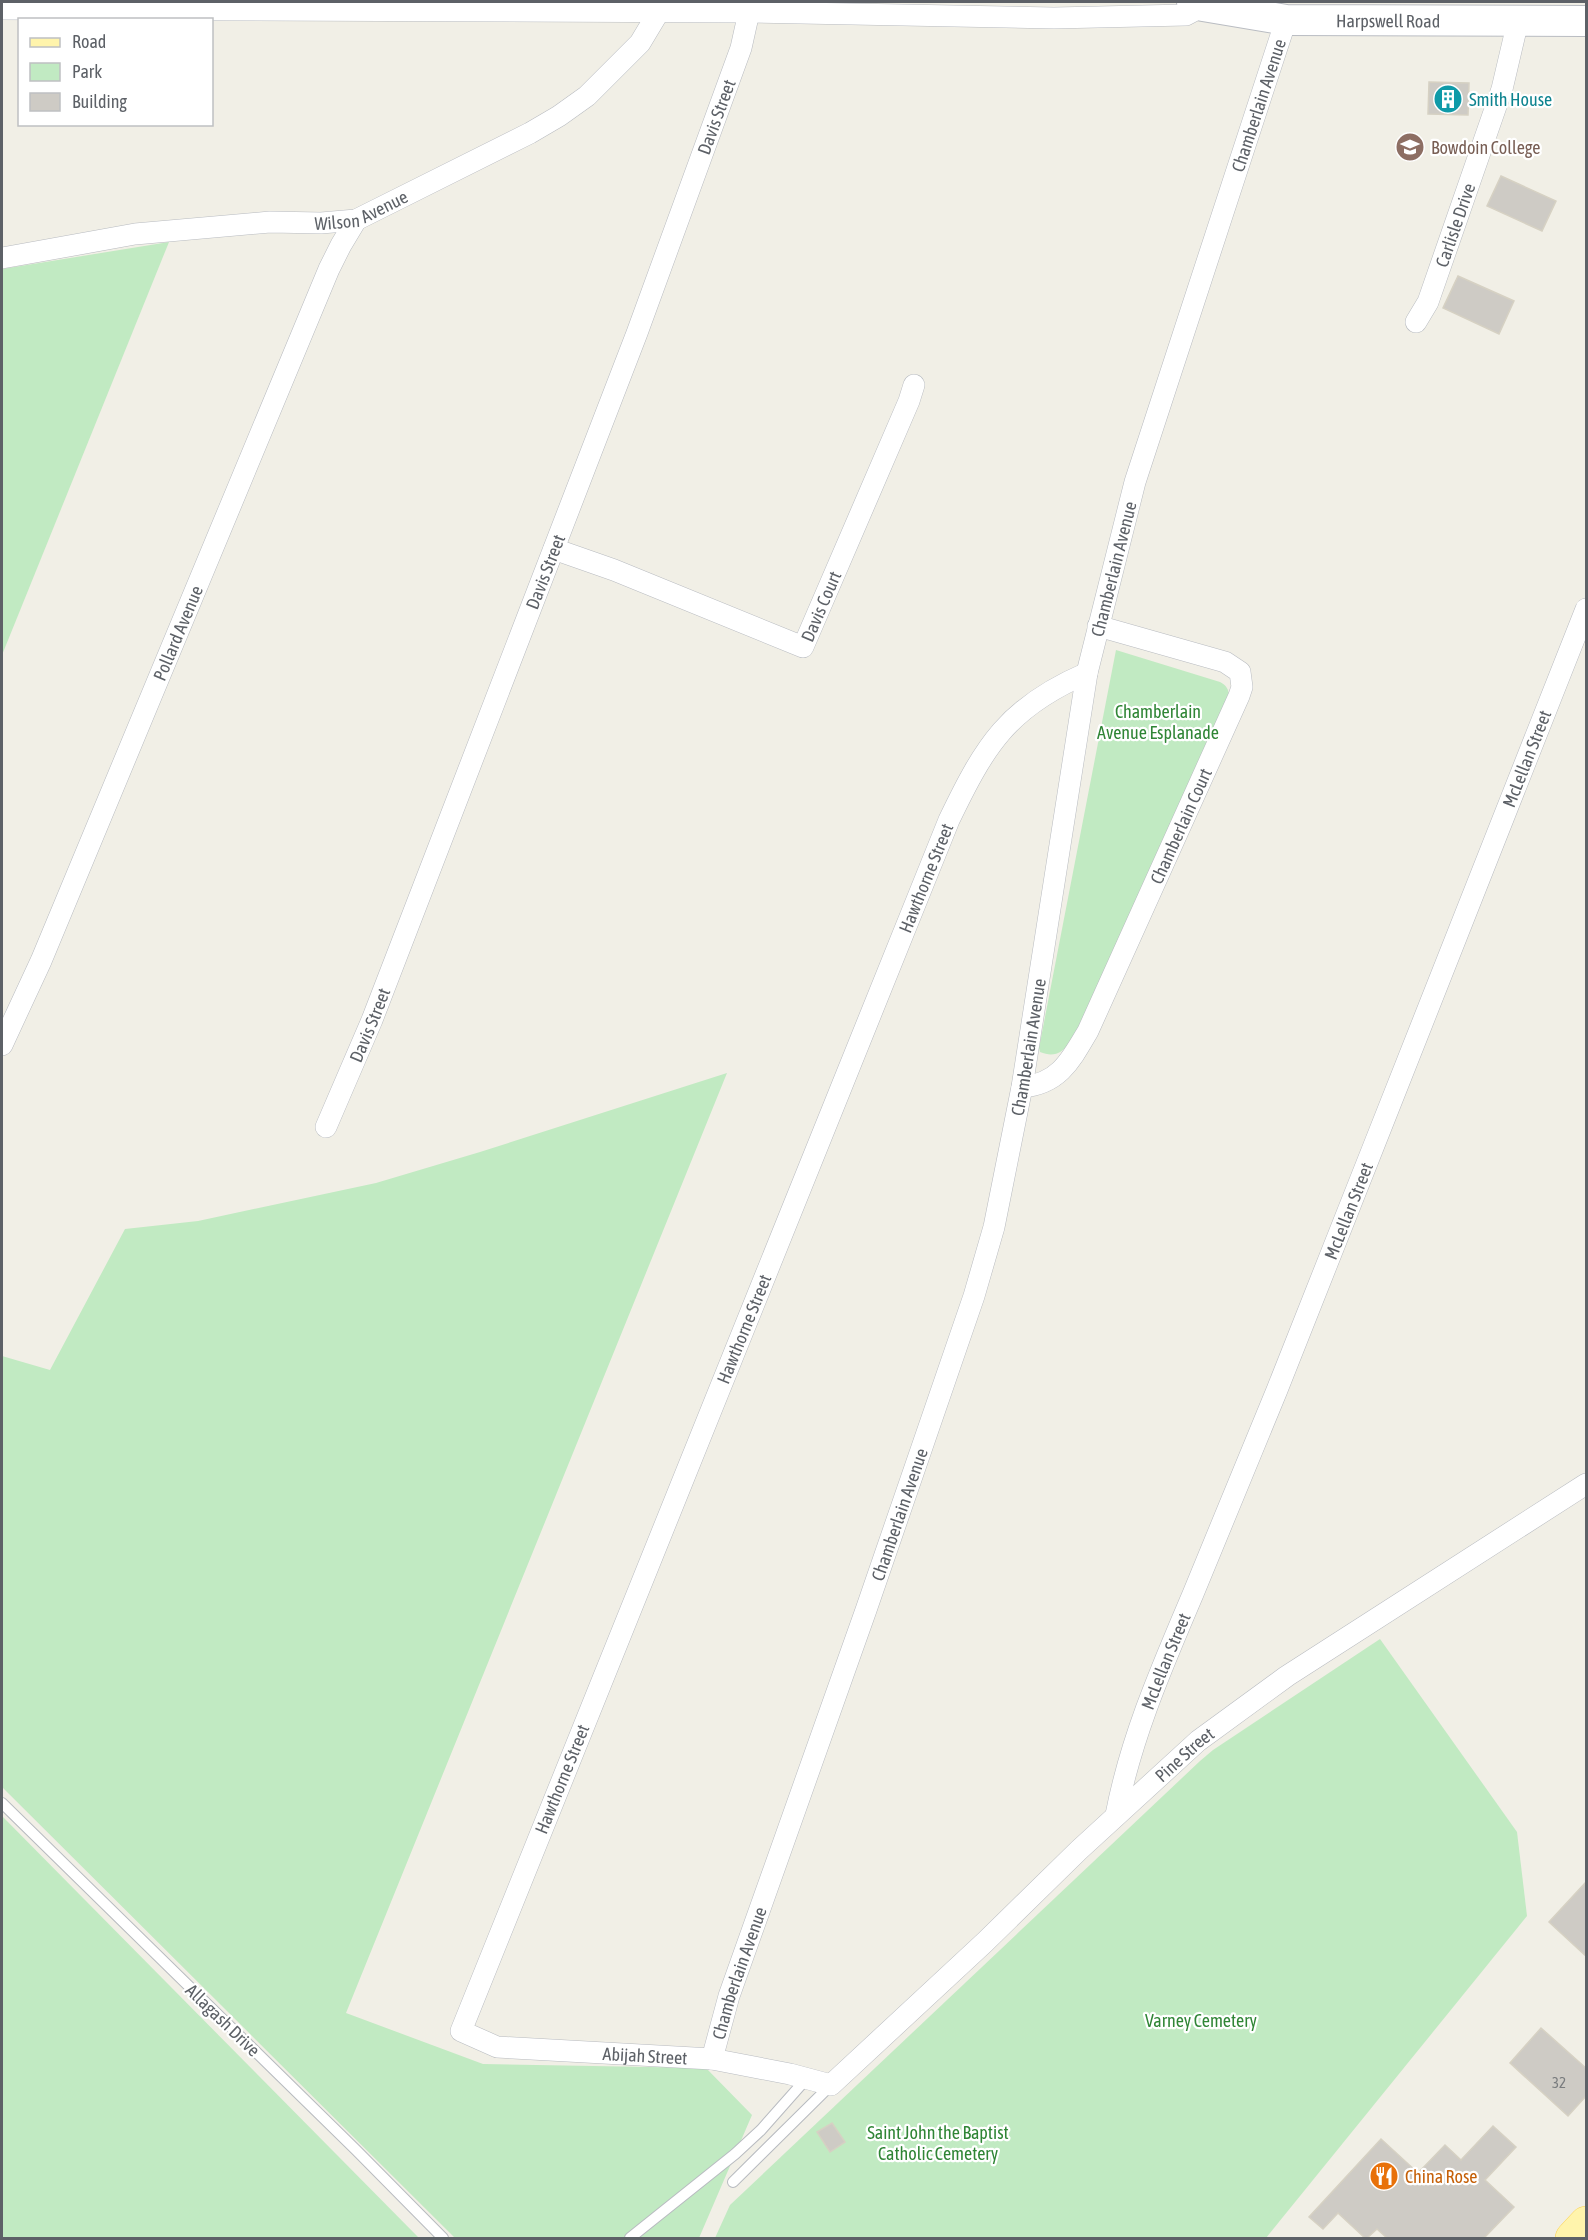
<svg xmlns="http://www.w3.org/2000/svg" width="1588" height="2240" font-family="'Asap Condensed',sans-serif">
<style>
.green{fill:#c1eac2}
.building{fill:#cecbc5;stroke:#d6d1c3;stroke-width:1.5}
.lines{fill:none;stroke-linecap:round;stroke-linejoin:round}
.service-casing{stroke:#b8bbc0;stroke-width:12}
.minor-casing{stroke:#b8bbc0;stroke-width:22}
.secondary-casing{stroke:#b9bcc2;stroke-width:32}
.primary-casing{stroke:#fcd254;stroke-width:34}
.service{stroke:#fff;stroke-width:10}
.minor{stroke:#fff;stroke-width:21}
.secondary{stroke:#fff;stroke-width:30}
.primary{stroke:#fff4ac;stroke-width:33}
.labels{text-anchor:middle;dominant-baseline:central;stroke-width:4.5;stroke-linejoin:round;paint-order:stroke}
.number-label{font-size:15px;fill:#797c7e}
.street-label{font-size:18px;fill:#5d6167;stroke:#fff}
.culture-label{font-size:18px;fill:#0d838f;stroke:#fff;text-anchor:start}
.education-label{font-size:18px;fill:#785e54;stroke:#fff;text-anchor:start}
.park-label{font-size:18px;fill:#2f8535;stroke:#fff}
.food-label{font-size:18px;fill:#c56008;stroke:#fff;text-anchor:start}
</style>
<rect width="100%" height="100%" fill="#f1efe6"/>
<g class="green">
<path d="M169,242L2,655V269Z"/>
<path d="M1116,650L1220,682C1226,685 1229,689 1229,697L1083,1023C1071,1039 1064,1062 1040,1052L1039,1048Z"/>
<path d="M727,1073L346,2013L483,2064L706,2068L752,2115L699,2238H455L2,1787V1356L50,1370L125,1229L198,1221L376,1183L480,1152Z"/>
<path d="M1380,1639L1517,1832L1527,1916L1266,2238H715L730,2205L1200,1761L1213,1750Z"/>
<path d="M2,1816L419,2238H2Z"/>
</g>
<g class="building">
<path d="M1429,82L1469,83L1468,115L1428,114Z"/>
<path d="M1501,176L1556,201L1542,231L1487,206Z"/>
<path d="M1458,276L1514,301L1499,334L1443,308Z"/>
<path d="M1587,1881V1957L1549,1922Z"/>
<path d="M1541,2028L1587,2069V2095L1568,2116L1510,2063Z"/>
<path d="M832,2123L845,2142L830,2152L817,2132Z"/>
<path d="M1493,2126L1516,2147L1485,2180L1514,2207L1484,2238H1387L1377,2229L1367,2238H1365L1338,2213L1323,2229L1309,2217L1381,2139L1418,2173L1445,2145L1461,2160Z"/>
</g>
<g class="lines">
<g class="service-casing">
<g id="service">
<path d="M2,1803L356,2150L443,2238"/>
<path d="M733,2182L831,2085"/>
<path d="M630,2238L735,2154L761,2130L807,2078"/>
</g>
</g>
<g class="minor-casing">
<g id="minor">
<path d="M2,9L749,12L1054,18L1186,15L1203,6"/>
<path id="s1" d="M2,258L135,234L270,222L321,223L356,220L530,133L559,116L587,96L640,43L658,13"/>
<path id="s2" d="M1416,322L1428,302L1502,89L1518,21"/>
<path id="s3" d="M554,549L614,570L803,647L909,401L914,385"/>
<path id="s4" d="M1087,673C1008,707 985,745 949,820L461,2031L497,2047L712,2059L790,2074L831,2085L985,1942L1079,1850L1198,1741L1287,1676L1586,1484"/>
<path id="s5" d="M2,1045L41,961L329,269L341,245L356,220"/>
<path id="s6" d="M1022,1087C1059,1084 1071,1060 1088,1031L1239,696L1242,687L1240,672L1225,662L1098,626"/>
<path id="s7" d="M326,1127L372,1020L637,333L741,48L749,12"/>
<path id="s8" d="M1116,1815C1131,1737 1162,1667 1193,1594C1221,1526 1249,1458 1277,1390C1381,1130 1482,868 1586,609"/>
<path id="s9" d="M712,2059L729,1996L866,1610L974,1296L994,1227L1022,1087L1087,673L1135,482L1286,20"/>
</g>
</g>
<g class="secondary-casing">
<g id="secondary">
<path id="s10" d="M1192,2L1203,6L1286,20L1586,21"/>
</g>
</g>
<g class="primary-casing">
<path id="primary" d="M1572,2238L1586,2223"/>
</g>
<use href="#service" class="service"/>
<use href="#minor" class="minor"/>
<use href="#secondary" class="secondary"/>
<use href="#primary" class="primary"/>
</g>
<defs>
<g id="building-disc" transform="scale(1.5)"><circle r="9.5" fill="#0f9aa8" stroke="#fff"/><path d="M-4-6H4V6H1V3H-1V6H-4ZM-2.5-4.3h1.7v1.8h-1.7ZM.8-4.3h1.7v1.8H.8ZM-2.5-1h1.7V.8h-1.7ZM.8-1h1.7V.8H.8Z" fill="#fff"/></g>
<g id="university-disc" transform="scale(1.5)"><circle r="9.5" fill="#8d6e63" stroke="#fff"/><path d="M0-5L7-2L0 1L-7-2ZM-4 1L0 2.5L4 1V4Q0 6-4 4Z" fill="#fff"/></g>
<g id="restaurant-disc" transform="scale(1.5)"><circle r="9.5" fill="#e8710a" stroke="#fff"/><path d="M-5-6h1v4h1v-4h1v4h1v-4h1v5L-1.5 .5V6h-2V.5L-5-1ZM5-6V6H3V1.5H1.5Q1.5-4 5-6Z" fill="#fff"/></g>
</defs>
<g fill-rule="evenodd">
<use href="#building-disc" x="1448" y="99"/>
<use href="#university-disc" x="1410" y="147"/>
<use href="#restaurant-disc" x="1384" y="2176"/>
</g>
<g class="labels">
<g class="number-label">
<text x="1559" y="2082">32</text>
</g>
<g class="street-label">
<text stroke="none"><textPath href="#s10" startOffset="198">Harpswell Road</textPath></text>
<text stroke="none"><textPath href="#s9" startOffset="2034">Chamberlain Avenue</textPath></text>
<text stroke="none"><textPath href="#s7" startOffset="1083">Davis Street</textPath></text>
<text stroke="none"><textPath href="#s1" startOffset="364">Wilson Avenue</textPath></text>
<text stroke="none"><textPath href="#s2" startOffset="105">Carlisle Drive</textPath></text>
<text stroke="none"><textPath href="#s9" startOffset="1548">Chamberlain Avenue</textPath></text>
<text stroke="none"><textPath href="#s7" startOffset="597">Davis Street</textPath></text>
<text stroke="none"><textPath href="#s3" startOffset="312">Davis Court</textPath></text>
<text stroke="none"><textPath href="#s5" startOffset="448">Pollard Avenue</textPath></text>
<text stroke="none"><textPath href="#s8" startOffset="1134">McLellan Street</textPath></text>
<text stroke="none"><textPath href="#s6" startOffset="316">Chamberlain Court</textPath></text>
<text transform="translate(926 878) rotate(-68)">Hawthorne Street</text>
<text stroke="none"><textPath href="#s7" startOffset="111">Davis Street</textPath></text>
<text stroke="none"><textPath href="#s9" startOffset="1062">Chamberlain Avenue</textPath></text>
<text stroke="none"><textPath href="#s8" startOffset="648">McLellan Street</textPath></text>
<text transform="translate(744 1329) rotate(-68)">Hawthorne Street</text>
<text stroke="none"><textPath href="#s9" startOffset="576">Chamberlain Avenue</textPath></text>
<text stroke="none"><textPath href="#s8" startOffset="162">McLellan Street</textPath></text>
<text stroke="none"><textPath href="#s4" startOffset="2374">Pine Street</textPath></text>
<text transform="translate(562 1779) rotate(-68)">Hawthorne Street</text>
<text stroke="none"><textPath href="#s9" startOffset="90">Chamberlain Avenue</textPath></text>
<text transform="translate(223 2020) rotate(44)">Allagash Drive</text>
<text stroke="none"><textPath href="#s4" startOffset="1701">Abijah Street</textPath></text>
</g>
<g class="culture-label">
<text x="1469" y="99">Smith House</text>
</g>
<g class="education-label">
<text x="1431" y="147">Bowdoin College</text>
</g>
<g class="park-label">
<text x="1158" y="711">Chamberlain<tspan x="1158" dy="21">Avenue Esplanade</tspan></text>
<text x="1201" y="2020">Varney Cemetery</text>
<text x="938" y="2132">Saint John the Baptist<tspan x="938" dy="21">Catholic Cemetery</tspan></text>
</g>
<g class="food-label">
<text x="1405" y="2176">China Rose</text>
</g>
</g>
<rect width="1588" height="2240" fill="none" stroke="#5d6167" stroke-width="6"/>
<rect x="18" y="18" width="195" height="108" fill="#ffffff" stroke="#bec0c2" stroke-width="1.5"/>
<rect x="30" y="38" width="30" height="9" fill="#fff4ac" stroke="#bec0c2" stroke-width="1.5"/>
<text x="72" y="48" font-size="18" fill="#5d6167">Road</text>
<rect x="30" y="63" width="30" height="18" fill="#c1eac2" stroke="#bec0c2" stroke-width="1.5"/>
<text x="72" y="78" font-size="18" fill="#5d6167">Park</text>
<rect x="30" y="93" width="30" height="18" fill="#cecbc5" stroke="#bec0c2" stroke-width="1.5"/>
<text x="72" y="108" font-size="18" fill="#5d6167">Building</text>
</svg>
